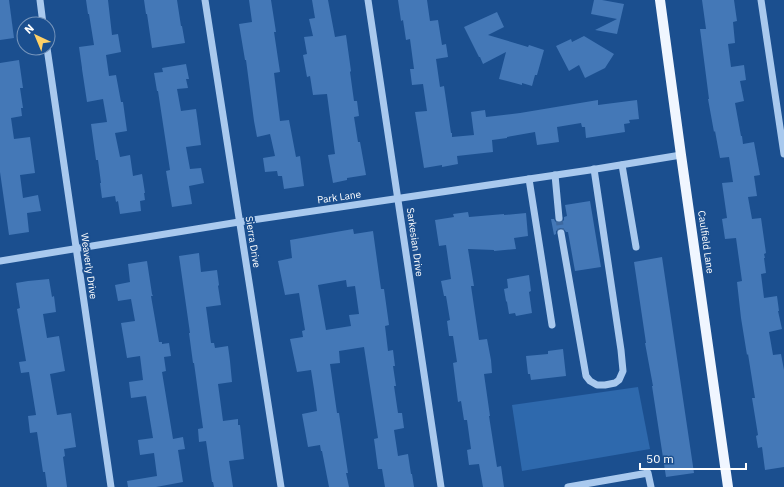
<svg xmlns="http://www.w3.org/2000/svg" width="784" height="487" font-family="'IBM Plex Sans',sans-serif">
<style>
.green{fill:#2e69ad}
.building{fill:#4478b7;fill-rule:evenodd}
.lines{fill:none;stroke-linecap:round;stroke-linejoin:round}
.minor-tunnel{stroke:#3d69a0;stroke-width:7;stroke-dasharray:7 3.5;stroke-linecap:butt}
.minor{stroke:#a9c9ee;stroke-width:7}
.major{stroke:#f0f6ff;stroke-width:10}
.labels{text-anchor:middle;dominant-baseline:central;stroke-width:4;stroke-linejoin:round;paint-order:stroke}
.street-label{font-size:10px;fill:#fff;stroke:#1b4f8f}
</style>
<rect width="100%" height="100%" fill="#1b4f8f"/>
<path class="green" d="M638,387L650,449L522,471L512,405Z"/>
<g class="building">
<path d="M0,0H9L14,38L0,40Z"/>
<path d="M86,0H108L112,35L118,34L121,52L106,55L109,76L116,75L121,102H123L127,131L115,133L120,157L130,155L133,176L142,174L145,193H144L145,200L140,201L141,211L120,214L118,201L116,202L115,196L102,198L100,183H101L98,160H96L91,124L107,122L103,99L87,102L82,69V68L79,47L94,45L89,14H88Z"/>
<path d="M144,0H177L181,26H182L185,43L152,48L147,14H146Z"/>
<path d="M249,0H271L276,32H274L280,72L274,73L280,121L289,120L296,157L300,156L304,186L284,189L282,176H278L277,171L265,172L263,158L275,156L270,134L257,137L254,121L246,60H245L239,24L252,22Z"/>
<path d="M312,0H328L335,37L346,35L351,71L350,72L354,101H357L359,116L354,117L358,142H360L366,175L347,178V180L333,183L328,155L335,154L327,94L313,95L310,76L307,77L303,55L307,54L304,37L313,36L309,19L315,18Z"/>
<path d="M398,0H427L430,21L438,20L442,45L446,44L448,57L436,59L440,87L444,86L451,133H452V137L474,135L471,112L485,110L486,117L520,113L598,100V105L637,100L639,119L629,120L630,123L624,124L625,132L586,138L585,127H582L581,123L557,127L559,142L537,145L535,132L507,137V138L492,140L493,152L457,156L458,164L442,167V165L424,168L415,112L427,111L423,84L412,85L410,69H414L410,39L406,40L403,20L401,21Z"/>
<path d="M594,0H602L624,4L617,34L595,30L617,19L591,14Z"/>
<path d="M702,0H734L737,21L733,22L735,43L728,44L731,67L744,65L746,80L740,81L744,101L735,103L741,136H742L743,144L754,142L760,175L754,176L757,196L748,197L752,219L761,218L766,253L764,254L765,258H764L766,273L761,274L764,298L777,296L779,311H778L782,329L769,332L773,355L781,354L784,370V467L765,470L762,447L758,448L756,436L758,435L752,398H755L748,354L747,355L741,318L737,282L742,281L736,238L725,239L722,219L727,218L722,183L733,182L729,157L720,158L715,131L714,132L708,99H709L700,29H706Z"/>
<path d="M497,12L504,27L488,35L528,47L529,45L544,50L537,75H535L532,86L522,83V85L499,79L506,52L483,64L480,57H479L464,27Z"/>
<path d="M584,36L614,54L605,68L585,78L579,65L569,71L556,46L571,39L572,42Z"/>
<path d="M19,60L23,88H20L23,108H21L22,116L11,118L14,139L30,137L35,173L20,175L23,198L38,195L41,211L27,213L29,232L9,235L0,172V63Z"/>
<path d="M186,64L189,79H186L188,88L177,89L181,111L196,109L201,145L186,147L190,169L201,168L204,183L189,186L192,204L172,207L166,171L170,170L158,91H157L154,73L163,72L162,68Z"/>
<path d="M590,201L601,267L575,271L568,232H566L563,228H560L556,231V234L554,235L551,219H554L555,221L557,223L562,222L564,220V217L567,216L565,205Z"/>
<path d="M468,212L469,217L504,214V215L526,213L528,236L514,238L516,249L494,251V250L468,249L474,286H471L479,340L487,339L491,360L492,373L484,374L490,416H489L497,467L501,466L504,487H483L479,464L469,465L467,450L471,449L467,420H464L461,401L458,402L453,363L457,362L453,336H449L447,321L450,320L446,296H444L441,281L451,279L446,245L439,246L435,220L454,217L453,214Z"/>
<path d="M353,229L354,234L373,231L381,289H384L389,325L385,326L388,351L393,350L395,366H393L396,386H394L398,413H402L404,428L394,430L398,456L408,454L411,474H412L414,487H385L382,469H378L374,439L378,438L364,347L339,351L340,363L330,364L337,413H339L348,473H346L349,487H329L322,451H321L320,445L308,447L302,414L317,411L314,389L311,370L297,372L290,339L303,337L302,331L305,330L299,293L285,295L278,261L292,258L290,240ZM346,280L347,287L355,286L359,314L349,315L351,326L326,330L318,285Z"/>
<path d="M199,253L201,272L217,270L219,285L218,286L221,305L206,307L211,343H214L215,348L228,346L230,361L232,382L218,384L223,421L238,419V425H240L244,459L229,461L233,487H214L213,482H212L206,441L199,442L198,429L203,428L202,421L194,363H193L189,333H190L179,256Z"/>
<path d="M662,257L694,473L666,477L652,386H653L645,343H646L634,262Z"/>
<path d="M147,261L152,294L153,296H151L159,342H162V344L169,343L171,356L164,357L166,371L162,372L173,439L183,437L185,449L178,450L183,482L156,487H128L127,481L157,476L154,453L140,455L138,440L153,438L146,396L131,398L129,382L143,380L140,356L127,358L121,323L135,321L131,299L118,301L115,285L130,282L128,264Z"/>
<path d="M529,275L531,291L529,292L532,313L516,316L515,313L509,314L507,302L506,301L504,289L508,288L507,279Z"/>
<path d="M49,279L52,297L54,296L56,312L43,314L47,338L59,336L65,371L50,374L57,415L71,413L76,447L64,449L65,456L63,457L67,487H47L45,472H43L37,432L30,433L28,416L36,415L29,372L21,373L19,362L26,361L17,309L20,308L16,283L28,281Z"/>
<path d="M563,349L566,376L531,380L530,374H528L526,356L548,354V351Z"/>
</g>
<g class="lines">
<path class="minor-tunnel" d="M559,218L561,233"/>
<g class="minor">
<path d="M40,0L43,24"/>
<path d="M205,0L281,487"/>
<path d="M368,0L441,487"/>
<path d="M761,0L784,154"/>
<path d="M47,48L111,487"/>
<path d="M622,165L636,247"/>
<path d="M555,175L559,218"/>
<path d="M529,179L552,325"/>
<path d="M561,233L586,376L590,381L597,385H605L615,383L619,380L623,371L621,350L594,169"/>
<path d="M0,261L239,222L590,170L681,155"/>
<path d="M568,487L648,473L651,487"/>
</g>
<path class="major" d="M660,0L681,155L728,487"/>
</g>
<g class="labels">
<g class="street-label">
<text transform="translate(339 197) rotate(-8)">Park Lane</text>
<text transform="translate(253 242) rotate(81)">Sierra Drive</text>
<text transform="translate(415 242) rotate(82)">Sarkesian Drive</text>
<text transform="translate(706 242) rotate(82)">Caulfield Lane</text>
<text transform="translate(89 266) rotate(82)">Weaverly Drive</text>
</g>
</g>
<g transform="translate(36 36) rotate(316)"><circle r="19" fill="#1b4f8f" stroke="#7695bc"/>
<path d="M0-3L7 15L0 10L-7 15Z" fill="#ffd166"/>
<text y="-6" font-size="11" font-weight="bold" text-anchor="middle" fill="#ffffff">N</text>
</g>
<path d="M640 463v6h106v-6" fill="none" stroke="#ffffff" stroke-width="2"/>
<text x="646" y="463" font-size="12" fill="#ffffff" stroke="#1b4f8f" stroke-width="3" paint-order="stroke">50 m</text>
</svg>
